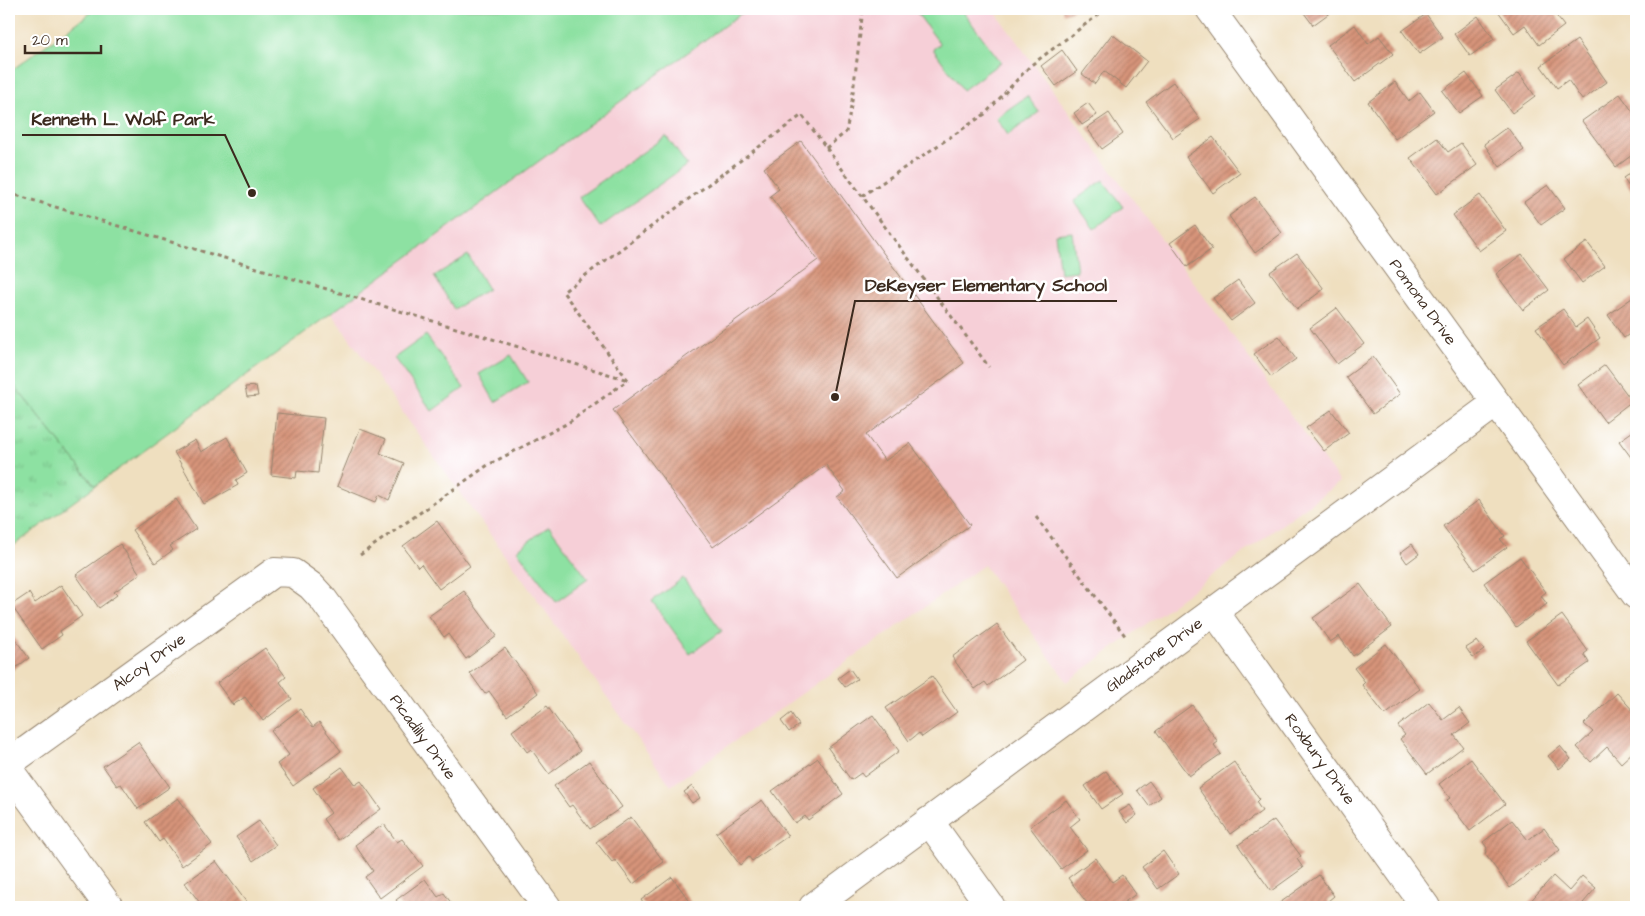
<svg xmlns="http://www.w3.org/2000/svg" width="1645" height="916" font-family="'Architects Daughter',sans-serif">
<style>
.built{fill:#f6cfd7}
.grass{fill:url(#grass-tufts);stroke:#648660}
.park{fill:#8de1a2;stroke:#648660}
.building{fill:url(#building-hatch)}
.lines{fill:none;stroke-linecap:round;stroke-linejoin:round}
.minor-casing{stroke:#95846e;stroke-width:30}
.path{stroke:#95846e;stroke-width:3;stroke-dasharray:4 4;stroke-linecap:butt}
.minor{stroke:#fff;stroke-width:28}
.labels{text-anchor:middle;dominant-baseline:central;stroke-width:5;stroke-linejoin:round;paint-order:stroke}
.street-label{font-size:16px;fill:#3b2a1e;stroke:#fff}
.leader{fill:none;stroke:#3b2a1e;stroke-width:2}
.callout-dot{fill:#3b2a1e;stroke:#fff;stroke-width:2}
.callout-label{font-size:18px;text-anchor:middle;font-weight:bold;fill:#3b2a1e;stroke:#fff;stroke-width:5;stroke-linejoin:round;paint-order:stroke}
</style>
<defs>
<pattern id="grass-tufts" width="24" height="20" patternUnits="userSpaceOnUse" patternTransform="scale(1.25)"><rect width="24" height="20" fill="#8de1a2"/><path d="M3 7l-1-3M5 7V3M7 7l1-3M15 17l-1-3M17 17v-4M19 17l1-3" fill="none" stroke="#7bc18b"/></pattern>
<pattern id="building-hatch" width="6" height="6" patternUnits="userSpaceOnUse" patternTransform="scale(1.25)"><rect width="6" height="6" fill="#d7947a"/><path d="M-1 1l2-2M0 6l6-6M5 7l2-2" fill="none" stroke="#b07963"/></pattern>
</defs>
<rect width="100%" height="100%" fill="#fff"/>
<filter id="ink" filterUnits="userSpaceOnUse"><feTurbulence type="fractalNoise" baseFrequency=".02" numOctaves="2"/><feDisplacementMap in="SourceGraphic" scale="10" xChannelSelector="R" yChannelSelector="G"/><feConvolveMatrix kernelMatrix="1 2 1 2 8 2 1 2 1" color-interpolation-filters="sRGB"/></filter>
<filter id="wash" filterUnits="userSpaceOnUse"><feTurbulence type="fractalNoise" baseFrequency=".0096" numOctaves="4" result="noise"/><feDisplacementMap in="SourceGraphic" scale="20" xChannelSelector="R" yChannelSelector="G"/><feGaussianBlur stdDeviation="1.12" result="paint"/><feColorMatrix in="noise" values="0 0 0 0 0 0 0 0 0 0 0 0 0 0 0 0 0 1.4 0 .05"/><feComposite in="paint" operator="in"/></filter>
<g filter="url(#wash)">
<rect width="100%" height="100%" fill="#efdfbf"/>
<path class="built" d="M747,9H993L1340,482L1067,682L984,565L671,786L331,313Z"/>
<path class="grass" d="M9,379L95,486L9,549Z"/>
<g class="park">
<path d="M96,9H747L95,486L9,379V72Z"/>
<path d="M914,9H961L1001,62L963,90L933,49L940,44Z"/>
<path d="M1027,96L1039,112L1008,135L996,118Z"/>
<path d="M666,136L687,165L600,227L579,197Z"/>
<path d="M1103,180L1123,207L1094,229L1074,201Z"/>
<path d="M1072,232L1077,271L1060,273L1055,234Z"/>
<path d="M468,255L488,289L454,309L434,276Z"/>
<path d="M426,335L464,388L432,411L394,358Z"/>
<path d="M511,355L528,382L495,402L479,374Z"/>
<path d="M549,526L588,579L556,602L517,550Z"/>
<path d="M683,578L722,631L690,654L652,601Z"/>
</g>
<g id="blocks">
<g class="building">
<path d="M1062,9H1077L1063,14Z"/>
<path d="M1301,9H1335L1313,25Z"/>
<path d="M1501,9H1551L1564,26L1539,45L1525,25L1514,33L1498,11Z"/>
<path d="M1426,14L1443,37L1419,54L1402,31Z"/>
<path d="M1478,16L1494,39L1470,56L1454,34Z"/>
<path d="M1355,25L1368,44L1379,36L1393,54L1355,82L1328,45Z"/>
<path d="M1112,34L1147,61L1126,88L1104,71L1095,84L1082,74Z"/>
<path d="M1577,40L1607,82L1582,100L1568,80L1557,88L1541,66Z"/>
<path d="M1062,50L1077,71L1056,86L1041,66Z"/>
<path d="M1466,73L1483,96L1459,113L1442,91Z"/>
<path d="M1519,73L1535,96L1512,113L1495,90Z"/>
<path d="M1173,82L1200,119L1173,138L1146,102Z"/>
<path d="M1395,82L1409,101L1420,92L1434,111L1395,139L1368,102Z"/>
<path d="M1620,94L1636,116V152L1616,167L1582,121Z"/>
<path d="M1088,103L1097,115L1082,125L1074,113Z"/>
<path d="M1109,113L1123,134L1102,149L1087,128Z"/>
<path d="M1507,127L1524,150L1500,167L1484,144Z"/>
<path d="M1213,137L1240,173L1213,193L1186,157Z"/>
<path d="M1437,138L1448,152L1461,143L1477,165L1437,194L1410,158Z"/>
<path d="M801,141L964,363L866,435L885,461L910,443L970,525L897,578L837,497L845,491L826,465L713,547L613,410L818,260L770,196L779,189L764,168Z"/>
<path d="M1636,169V197L1623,178Z"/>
<path d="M1548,185L1565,208L1541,225L1524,202Z"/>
<path d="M1480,195L1506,231L1479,251L1453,215Z"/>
<path d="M1255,197L1282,233L1255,253L1229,216Z"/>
<path d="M1195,225L1212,249L1187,267L1170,243Z"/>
<path d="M1587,242L1605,266L1582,283L1564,259Z"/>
<path d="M1297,253L1324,289L1297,309L1270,272Z"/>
<path d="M1522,254L1549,290L1523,310L1496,274Z"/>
<path d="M1238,280L1255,303L1231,321L1213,298Z"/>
<path d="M1632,298L1636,304V329L1624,338L1608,315Z"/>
<path d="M1337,308L1364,344L1337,364L1310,328Z"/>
<path d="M1563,309L1576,327L1587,319L1600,338L1563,365L1536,328Z"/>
<path d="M1279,336L1296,359L1271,377L1254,354Z"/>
<path d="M1373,357L1400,394L1373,414L1346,377Z"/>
<path d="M1605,365L1632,401L1605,422L1578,385Z"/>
<path d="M256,386L258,396L247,397L245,387Z"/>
<path d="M1331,410L1349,433L1324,451L1306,428Z"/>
<path d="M277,413L324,418L318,473L297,471L296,478L271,475Z"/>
<path d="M360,429L386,439L380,453L404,463L389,500L379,495L376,502L337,486Z"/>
<path d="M1636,429V464L1619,441Z"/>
<path d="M227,437L247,473L236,480L238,485L204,504L174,452L195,440L201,452Z"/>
<path d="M176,499L196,529L170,546L173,550L155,563L132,530Z"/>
<path d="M1479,500L1505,536L1500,539L1507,547L1475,570L1443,526Z"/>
<path d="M437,521L470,566L439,589L421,564L418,567L403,546Z"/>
<path d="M120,544L140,574L114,592L117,595L99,608L76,575Z"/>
<path d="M1412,544L1419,554L1407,563L1400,553Z"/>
<path d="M1520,557L1546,592L1541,596L1547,604L1516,627L1484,583Z"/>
<path d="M1360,584L1392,627L1353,656L1339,636L1330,642L1313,618Z"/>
<path d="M61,585L82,616L60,631L62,635L42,649L11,605L29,593L35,603Z"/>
<path d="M464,591L497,636L466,659L448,634L444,637L429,616Z"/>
<path d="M1562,615L1588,651L1584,654L1589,663L1558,685L1526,641Z"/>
<path d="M997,624L1023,660L988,686L985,682L975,689L952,657Z"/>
<path d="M9,631L29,658L9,673Z"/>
<path d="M1477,641L1484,650L1473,658L1466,648Z"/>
<path d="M1386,644L1420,689L1385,715L1362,685L1365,682L1354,668Z"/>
<path d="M265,648L286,677L280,682L292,699L263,721L245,697L233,705L217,683Z"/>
<path d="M505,648L538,693L507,716L489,691L485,694L470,673Z"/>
<path d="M850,669L857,679L845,687L838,678Z"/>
<path d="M932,676L957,712L922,737L919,733L909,741L886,708Z"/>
<path d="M1617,693L1636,714V749L1621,763L1607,747L1591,762L1577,747L1593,732L1584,724Z"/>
<path d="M1429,702L1443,720L1459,708L1470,723L1454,735L1463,747L1427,774L1400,739L1405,735L1398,726Z"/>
<path d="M1192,705L1218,742L1214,745L1221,754L1189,776L1156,731Z"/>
<path d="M547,706L580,751L549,774L531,749L527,752L512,731Z"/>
<path d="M300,709L313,727L319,722L341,751L293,786L277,764L289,755L271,731Z"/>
<path d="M791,713L799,725L789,732L781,721Z"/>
<path d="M873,715L899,751L864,777L861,773L851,780L828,748Z"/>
<path d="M138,742L170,787L138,809L121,784L117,786L103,766Z"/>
<path d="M1560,746L1571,759L1559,769L1548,756Z"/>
<path d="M818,758L843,794L808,820L805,816L795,823L772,791Z"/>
<path d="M1471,759L1505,804L1470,831L1447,800L1450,798L1439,784Z"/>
<path d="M589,761L622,807L590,829L572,805L569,807L554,786Z"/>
<path d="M1234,762L1259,799L1256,802L1262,811L1230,834L1198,788Z"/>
<path d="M342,767L355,785L361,781L381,809L338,840L323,819L331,813L313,788Z"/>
<path d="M1106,771L1123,794L1101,809L1085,786Z"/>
<path d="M1149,781L1161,797L1149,806L1137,790Z"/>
<path d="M692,786L700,798L692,803L684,792Z"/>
<path d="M178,798L212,844L182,866L163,839L159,842L145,822Z"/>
<path d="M762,800L788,836L752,861L749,857L740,865L716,833Z"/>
<path d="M1066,800L1080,819L1070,827L1087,850L1061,869L1030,827Z"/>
<path d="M1130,805L1137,815L1127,823L1119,812Z"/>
<path d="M631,817L664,862L633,884L615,860L612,862L596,842Z"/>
<path d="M1274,820L1301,856L1297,859L1303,868L1271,891L1238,845Z"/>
<path d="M1512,820L1528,840L1544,828L1560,850L1510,888L1485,854L1487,848L1483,842Z"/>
<path d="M259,821L276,845L253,861L236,837Z"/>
<path d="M384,824L397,842L402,839L423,866L380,898L365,877L373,871L355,845Z"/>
<path d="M1163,851L1179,874L1158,889L1142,867Z"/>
<path d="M1095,858L1112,882L1122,875L1136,894L1117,907H1090L1068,878Z"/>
<path d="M216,861L250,907H203L185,883Z"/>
<path d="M1319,875L1334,896L1328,901L1332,907H1274Z"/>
<path d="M1553,876L1569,891L1582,876L1596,888L1583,903L1587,907H1529L1527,905Z"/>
<path d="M672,877L694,907H646L641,900Z"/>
<path d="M425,879L438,897L444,893L454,907H401L396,900Z"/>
</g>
</g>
</g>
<g filter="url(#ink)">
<use href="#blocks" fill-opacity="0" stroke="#95846e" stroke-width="1"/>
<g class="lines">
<g class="minor-casing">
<g id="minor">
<path d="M1210,9L1636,595"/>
<path d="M1214,611L1426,907"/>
<path d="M9,763L274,572L293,573L311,586L323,599L547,907"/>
<path d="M9,770L109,907"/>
<path d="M929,821L991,907"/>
<path d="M813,907L1496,403"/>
</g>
</g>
<g class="path">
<path d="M826,148L846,132L852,101L863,9"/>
<path d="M9,193L628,380"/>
<path d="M862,196L985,114L1030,66L1106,9"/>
<path d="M628,380L563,292L802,115L989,367"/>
<path d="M1036,517L1126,637"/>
<path d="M360,555L488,465L568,423L628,380"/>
</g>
<use href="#minor" class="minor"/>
</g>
</g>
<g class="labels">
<g class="street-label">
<text transform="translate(1423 302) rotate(54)">Pomona Drive</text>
<text transform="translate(1154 655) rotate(-36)">Gladstone Drive</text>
<text transform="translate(149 662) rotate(-36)">Alcoy Drive</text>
<text transform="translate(423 737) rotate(54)">Picadilly Drive</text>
<text transform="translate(1320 759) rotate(54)">Roxbury Drive</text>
</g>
</g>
<path class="leader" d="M252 193L225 135H22M835 397L855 301H1117"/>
<g class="callout-dot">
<circle cx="252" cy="193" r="5"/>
<circle cx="835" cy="397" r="5"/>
</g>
<g class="callout-label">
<text x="123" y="125">Kenneth L. Wolf Park</text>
<text x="986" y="291">DeKeyser Elementary School</text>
</g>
<rect width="1645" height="916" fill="none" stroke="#fff" stroke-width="30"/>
<path d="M25 45v8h76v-8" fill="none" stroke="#3b2a1e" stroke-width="2.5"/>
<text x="32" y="45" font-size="15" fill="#3b2a1e" stroke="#ffffff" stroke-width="4" paint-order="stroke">20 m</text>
</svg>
